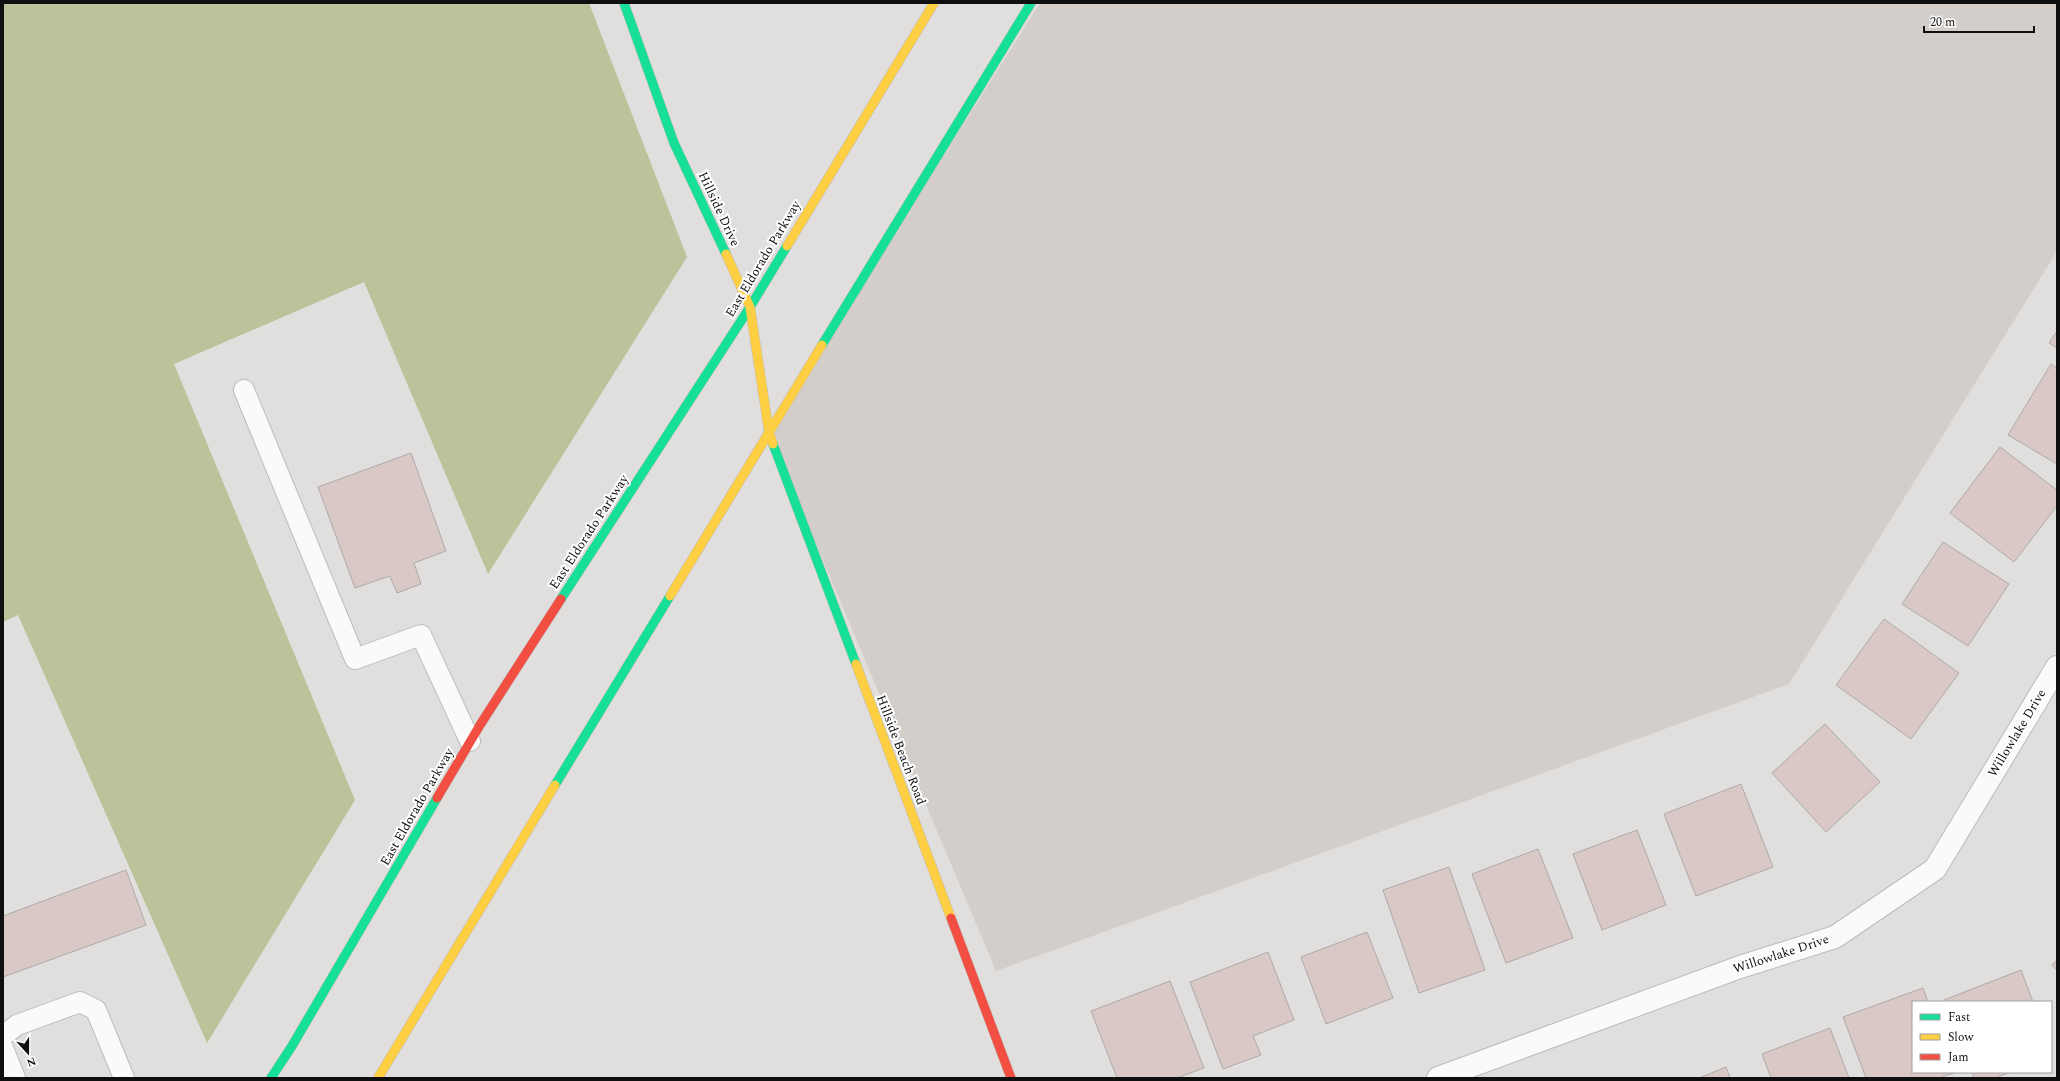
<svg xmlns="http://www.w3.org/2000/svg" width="2060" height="1081" font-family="Spectral,serif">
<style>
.built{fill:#d4ceca}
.forest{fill:#bac39a}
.building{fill:#d9c8c5;stroke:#acabaa}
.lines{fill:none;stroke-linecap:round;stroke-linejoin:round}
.lane-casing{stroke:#bdbbbb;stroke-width:22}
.street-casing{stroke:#bdbbbb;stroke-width:24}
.fast-casing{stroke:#bdbbbb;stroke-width:10}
.slow-casing{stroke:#bdbbbb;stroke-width:10}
.jam-casing{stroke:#bdbbbb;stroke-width:10}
.lane{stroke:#fafafa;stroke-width:20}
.street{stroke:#fafafa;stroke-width:22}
.fast{stroke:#16e098;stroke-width:9}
.slow{stroke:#ffcf43;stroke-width:9}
.jam{stroke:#f24e42;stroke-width:9}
.labels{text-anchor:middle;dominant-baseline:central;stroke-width:4;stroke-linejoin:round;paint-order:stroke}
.street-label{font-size:13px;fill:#100f0f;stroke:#fff}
</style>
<rect width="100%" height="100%" fill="#e1dfde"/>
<path class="built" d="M1040,3H2057V251L1789,684L996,971L769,432Z"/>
<path class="forest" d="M3,3H589L687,257L488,574L364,282L174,364L355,800L207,1043L18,615L3,622Z"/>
<g class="building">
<path d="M2057,331V348L2049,343Z"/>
<path d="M2051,364L2057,368V464L2008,435Z"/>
<path d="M2000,447L2057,490V506L2014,562L1950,513Z"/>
<path d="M411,453L446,551L414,563L421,584L397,593L390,576L355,588L318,487Z"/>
<path d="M1943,542L2009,584L1968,646L1902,604Z"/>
<path d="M1884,619L1959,673L1911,739L1836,685Z"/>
<path d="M1825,724L1880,782L1826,832L1772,773Z"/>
<path d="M1741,784L1773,867L1696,896L1664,814Z"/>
<path d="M1637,830L1666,905L1602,930L1573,854Z"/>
<path d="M1538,849L1573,938L1506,963L1472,874Z"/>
<path d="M1449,867L1485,970L1419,993L1383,890Z"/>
<path d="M126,870L146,925L3,977V916Z"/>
<path d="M1367,932L1393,998L1326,1024L1301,957Z"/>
<path d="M1268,952L1294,1020L1253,1036L1261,1055L1223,1069L1190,982Z"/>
<path d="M2057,960V970L2052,965Z"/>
<path d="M2021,970L2033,1002H1945L1944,1000Z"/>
<path d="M1170,981L1204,1068L1177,1078H1117L1091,1011Z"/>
<path d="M1923,988L1928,1002H1913V1072L1954,1073L1939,1078H1866L1843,1017Z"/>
<path d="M1830,1028L1849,1078H1771L1762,1054Z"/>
<path d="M1726,1067L1730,1078H1699Z"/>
<path d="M1972,1072H2011L1995,1078H1974Z"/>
</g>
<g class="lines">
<g class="lane-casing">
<g id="lane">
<path d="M244,390L355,659L421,635L470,741"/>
<path d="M3,1036L17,1025L80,1002L96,1010L124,1078"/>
<path d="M3,1048L15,1078"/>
</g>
</g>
<g class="street-casing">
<path id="street" d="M1438,1078L1740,967L1835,937L1935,869L2057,667"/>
</g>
<g class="fast-casing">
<g id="fast">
<path d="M624,3L674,143L726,254"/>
<path d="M822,345L1031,3"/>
<path d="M773,444L856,664"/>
<path d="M561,599L750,307L787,246"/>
<path d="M555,785L670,596"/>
<path d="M271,1078L292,1046L437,798"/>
</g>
</g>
<g class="slow-casing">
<g id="slow">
<path d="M787,246L934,3"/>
<path d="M726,254L750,307L769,432L773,444"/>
<path d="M670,596L822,345"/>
<path d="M856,664L951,918"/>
<path d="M378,1078L555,785"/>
</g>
</g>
<g class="jam-casing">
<g id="jam">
<path d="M437,798L480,725L561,599"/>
<path d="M951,918L1011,1078"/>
</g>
</g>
<use href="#lane" class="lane"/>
<use href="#street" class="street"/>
<use href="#fast" class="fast"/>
<use href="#slow" class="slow"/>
<use href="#jam" class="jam"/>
</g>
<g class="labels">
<g class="street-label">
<text transform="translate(719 209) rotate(65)">Hillside Drive</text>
<text transform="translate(763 259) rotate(-59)">East Eldorado Parkway</text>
<text transform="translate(589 532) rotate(-57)">East Eldorado Parkway</text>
<text transform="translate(2017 733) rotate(-59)">Willowlake Drive</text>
<text transform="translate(901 750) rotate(69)">Hillside Beach Road</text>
<text transform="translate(417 807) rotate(-60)">East Eldorado Parkway</text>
<text transform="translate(1781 954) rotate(-18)">Willowlake Drive</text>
</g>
</g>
<rect width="2060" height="1081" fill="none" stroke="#100f0f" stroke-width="8"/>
<rect x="1912" y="1001" width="140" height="72" fill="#ffffff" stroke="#9f9f9f"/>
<rect x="1920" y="1014" width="20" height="6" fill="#16e098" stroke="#9f9f9f"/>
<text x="1948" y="1021" font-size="12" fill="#100f0f">Fast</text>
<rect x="1920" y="1034" width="20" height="6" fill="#ffcf43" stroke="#9f9f9f"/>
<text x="1948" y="1041" font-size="12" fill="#100f0f">Slow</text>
<rect x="1920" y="1054" width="20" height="6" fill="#f24e42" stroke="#9f9f9f"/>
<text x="1948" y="1061" font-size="12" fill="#100f0f">Jam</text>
<g transform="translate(28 1053) rotate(159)" stroke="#ffffff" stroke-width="3" paint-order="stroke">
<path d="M0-3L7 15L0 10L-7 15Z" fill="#100f0f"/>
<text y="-6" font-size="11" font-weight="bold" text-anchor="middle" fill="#100f0f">N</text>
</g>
<path d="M1924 26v6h110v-6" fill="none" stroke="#100f0f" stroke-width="2"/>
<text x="1930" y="26" font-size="12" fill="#100f0f" stroke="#ffffff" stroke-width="3" paint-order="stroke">20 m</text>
</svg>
